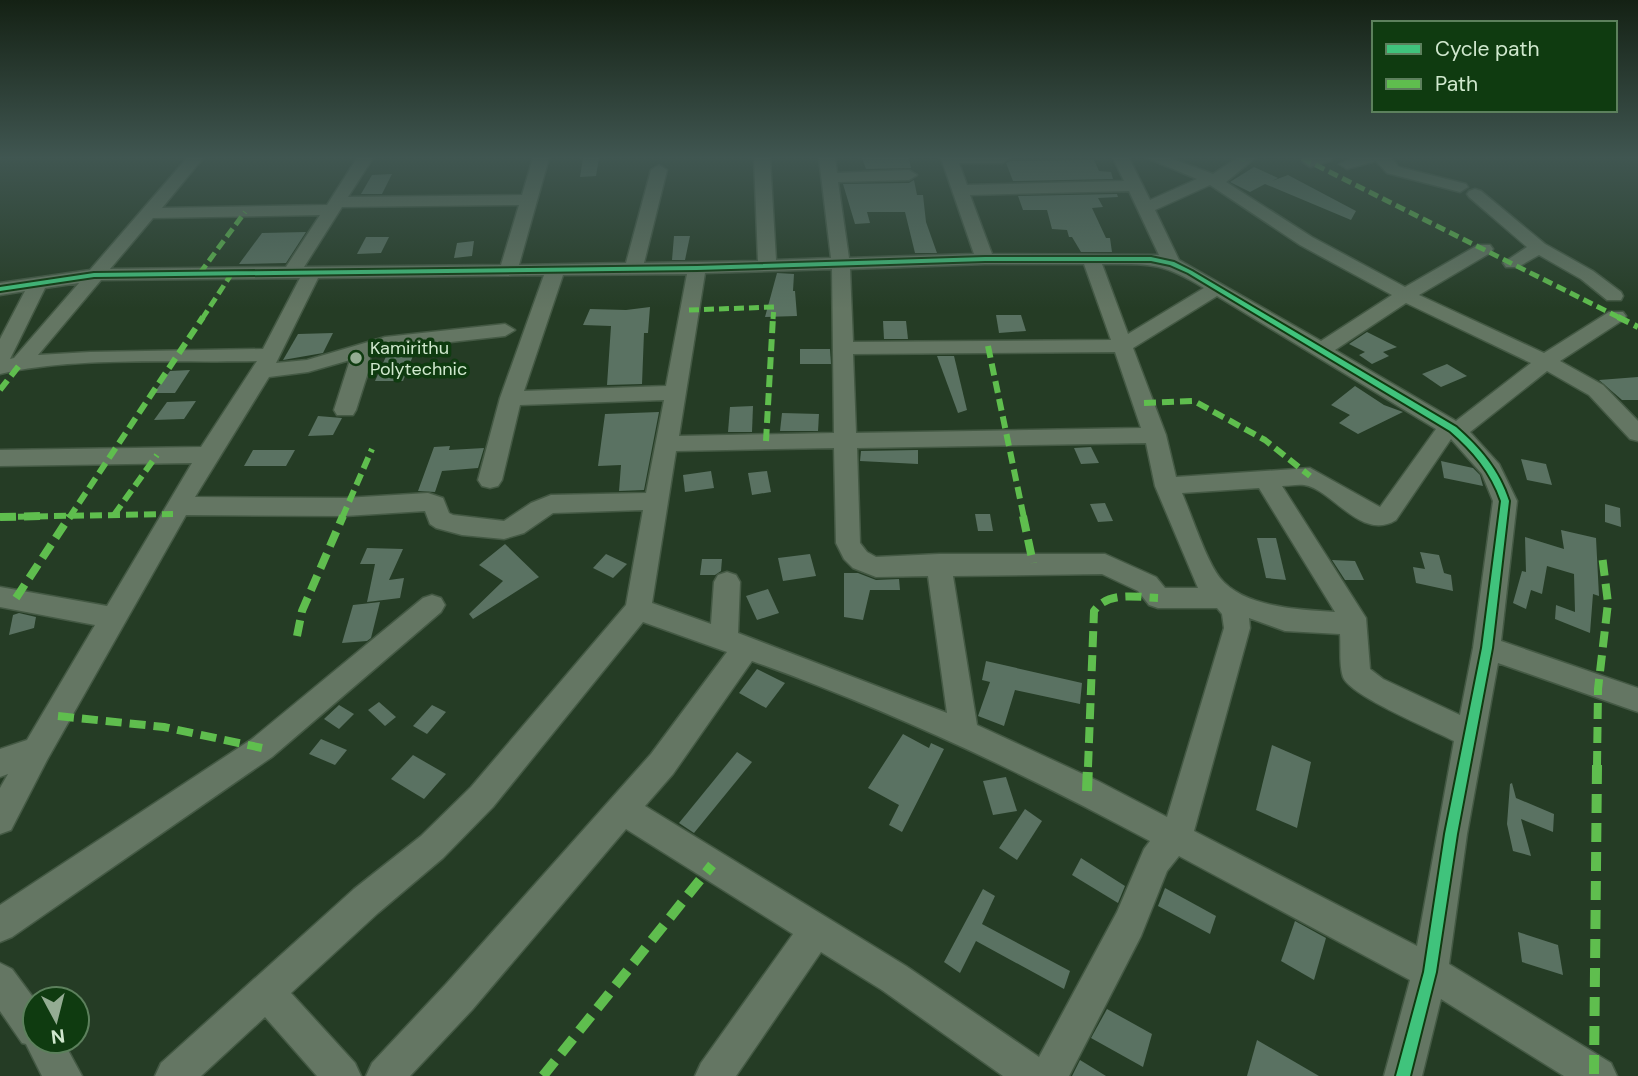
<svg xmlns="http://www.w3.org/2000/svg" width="1638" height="1076" font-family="'DM Sans',sans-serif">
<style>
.building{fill:#5a7262}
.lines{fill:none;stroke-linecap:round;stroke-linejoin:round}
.minor-casing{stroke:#445944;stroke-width:3}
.minor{fill:#647663;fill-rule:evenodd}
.quiet-far3{stroke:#5fbe4e;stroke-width:5;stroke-dasharray:10 5;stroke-linecap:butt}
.quiet-far2{stroke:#5fbe4e;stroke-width:6;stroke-dasharray:12 6;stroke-linecap:butt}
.quiet-far1{stroke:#5fbe4e;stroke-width:8;stroke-dasharray:16 8;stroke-linecap:butt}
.quiet{stroke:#5fbe4e;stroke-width:10;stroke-dasharray:19 10;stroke-linecap:butt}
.cycleway-casing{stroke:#0f3b10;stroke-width:4}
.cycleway{fill:#40c37c;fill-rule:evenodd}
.poi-dot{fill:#94ac93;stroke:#0f3b10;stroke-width:2.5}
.labels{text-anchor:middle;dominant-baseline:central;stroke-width:7;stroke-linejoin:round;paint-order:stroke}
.poi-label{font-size:18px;fill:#d0e8ce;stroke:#0f3b10;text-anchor:start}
</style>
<rect width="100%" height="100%" fill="#253c25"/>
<g class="building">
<path d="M583,158H599L596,176L580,177Z"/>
<path d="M862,158H909L911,168L866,169Z"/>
<path d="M1094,160L1099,171L1111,172L1113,179L1013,181L1006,163L1010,161Z"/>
<path d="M1254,167L1278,178L1272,181L1288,175L1356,211L1351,220L1265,184L1250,192L1230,182Z"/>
<path d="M392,174L382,194H361L372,175Z"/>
<path d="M914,180L917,195H923L926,222L937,253H915L905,212H867L870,223L855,224L843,184L909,183Z"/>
<path d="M1117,194L1118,197L1098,198L1103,207L1092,208L1106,238H1110L1112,252H1081L1072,237H1069L1067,230L1052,229L1047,210H1023L1018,196Z"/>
<path d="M306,232L286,263L239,264L262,233Z"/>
<path d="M674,236H690L685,260H672Z"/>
<path d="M366,237H389L381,253L357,254Z"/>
<path d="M474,241L472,256L454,258L457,243Z"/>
<path d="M777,273L794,274L793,291H795L797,316L765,317Z"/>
<path d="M650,307L648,333H644L642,384L607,385L611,326L583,325L590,309L626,310Z"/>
<path d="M996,315H1021L1026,331L999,333Z"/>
<path d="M883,321H906L908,339H884Z"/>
<path d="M1367,332L1397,347L1383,352L1389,356L1372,364L1359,355L1365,352L1349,344Z"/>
<path d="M333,333L323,353L283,360L298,334Z"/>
<path d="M416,348L403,381H375L388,352Z"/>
<path d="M800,349H830L831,364H800Z"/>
<path d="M937,356H954L967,410L958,413Z"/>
<path d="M1447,364L1467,376L1441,387L1422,374Z"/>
<path d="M190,370L175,393H154L170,371Z"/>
<path d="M1638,377V400H1622L1599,380Z"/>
<path d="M1355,386L1384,405L1403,412L1358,434L1339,423L1350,415L1331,405Z"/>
<path d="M196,401L184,419L154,420L167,402Z"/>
<path d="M753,406L752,432H728L730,407Z"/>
<path d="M659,412L644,490L619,491L621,465L598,466L605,414Z"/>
<path d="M782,413L819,414L818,431H780Z"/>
<path d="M318,416L342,418L333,435L308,436Z"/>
<path d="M450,446L449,450L484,448L478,468L442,471L435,492L418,491L434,447Z"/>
<path d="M1091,447L1099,463L1081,464L1074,448Z"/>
<path d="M253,450H295L286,466H244Z"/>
<path d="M918,450V464L860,461L861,451Z"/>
<path d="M1521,459L1546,464L1552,485L1527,480Z"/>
<path d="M1441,461L1473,468L1480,475L1483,486L1444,478Z"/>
<path d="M711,471L714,488L685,492L683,475Z"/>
<path d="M767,471L771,492L752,495L748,473Z"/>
<path d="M1105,503L1113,521L1098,522L1090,504Z"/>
<path d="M1605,504L1620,508L1621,527L1605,522Z"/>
<path d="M975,514H990L993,531H978Z"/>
<path d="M1561,530L1596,538L1599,596L1593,594L1590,633L1555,619L1556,605L1575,612L1574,574L1547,566L1542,594L1531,590L1526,609L1513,603L1522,571L1526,572L1525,537L1564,549Z"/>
<path d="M1257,538H1276L1286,580L1266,578Z"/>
<path d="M505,544L539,577L473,619L469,614L503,581L479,565Z"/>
<path d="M367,548L403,549L389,580L404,578L400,598L367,602L375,564H360Z"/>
<path d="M1420,552L1439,555L1444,573L1451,575L1453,591L1416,583L1413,567L1425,569Z"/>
<path d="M606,554L627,564L613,578L593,568Z"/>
<path d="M810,554L816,576L783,581L778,558Z"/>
<path d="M702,559H722L721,571L715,575H700Z"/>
<path d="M1332,560L1355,561L1364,580H1345Z"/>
<path d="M844,573H858L876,580L899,579L900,590H870L863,620L844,617Z"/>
<path d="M768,589L779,613L757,620L746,596Z"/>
<path d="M380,602L371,638L367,641L342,643L353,605Z"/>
<path d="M19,613L36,617L34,628L9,635L13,615Z"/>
<path d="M986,661L1082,683L1080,704L1015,690L1004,726L978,716L990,682L982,680Z"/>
<path d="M757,669L785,683L766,708L739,693Z"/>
<path d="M379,702L396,717L385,726L368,710Z"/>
<path d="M339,705L354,714L339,729L324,719Z"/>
<path d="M432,705L446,712L427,734L413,726Z"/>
<path d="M903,734L929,748L931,743L944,749L902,832L889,825L899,805L868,788Z"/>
<path d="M321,739L347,750L335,765L309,754Z"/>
<path d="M1272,745L1311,762L1297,828L1256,810Z"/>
<path d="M737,752L752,762L694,833L679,823Z"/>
<path d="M413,755L446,774L424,799L391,779Z"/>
<path d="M1006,777L1017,811L993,815L983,781Z"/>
<path d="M1512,783L1516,798L1554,814L1553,832L1521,819L1531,856L1513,851L1507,824L1510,784Z"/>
<path d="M1025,809L1042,821L1017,860L999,848Z"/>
<path d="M1081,858L1125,886L1118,903L1072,875Z"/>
<path d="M1165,888L1216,916L1210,934L1158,906Z"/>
<path d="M983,889L995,896L982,924L1070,971L1064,989L976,941L960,973L944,962Z"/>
<path d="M1295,921L1326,938L1314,980L1281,961Z"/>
<path d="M1518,932L1558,945L1563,975L1522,962Z"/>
<path d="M1107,1009L1152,1034L1143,1067L1091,1038Z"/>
<path d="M1257,1040L1319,1076H1247Z"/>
<path d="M1080,1060L1106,1076H1072Z"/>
</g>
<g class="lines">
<g class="minor-casing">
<g id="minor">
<path d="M187,158H203L162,208L327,205L357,158H373L348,197L522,195L533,158H549L519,265L626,263L651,170L659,165L667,170L644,263L758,261L754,158H770L776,260L831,258L819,158H835L837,173L909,170L917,175L909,180L838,182L849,258L974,254L941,158H1010L1002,163H959L967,185L1124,181L1113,158H1129L1150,200L1197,179L1147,158H1170L1213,174L1237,158H1255L1226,182L1312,237L1405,287L1478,245H1490L1493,249L1490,253L1419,295L1544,353L1609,312H1623L1626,316L1623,320L1560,361L1603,385L1638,421V441L1630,439L1589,395L1547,371L1470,432L1499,464L1517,501L1501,641L1638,688V712L1498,663L1467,834L1449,964L1611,1063L1617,1076H1564L1441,999L1422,1076H1384L1410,980L1179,856L1167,871L1141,936L1069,1076H1003L882,990L821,952L736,1076H695L701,1063L793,934L626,829L472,1010L410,1076H366L372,1063L446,984L651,754L727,652L643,622L493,807L443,858L378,913L291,993L355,1063L361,1076H317L265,1017L201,1076H155L161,1063L354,889L421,836L471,787L626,605L643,510L553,513L524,533L504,539L462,535L436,528L430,524L425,511L345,516L186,515L47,760L11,830L0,834V788L8,774L0,777V749L27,740L95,625L0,607V587L107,606L192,463L0,466V450L201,447L257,361C178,363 76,356 0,374V339L25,291L0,295V283L90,270ZM1210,185L1300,245L1392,295L1321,341L1179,260L1155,210ZM1129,191L1159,255L992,254L970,195ZM519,205L501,265L304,267L342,207ZM320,215L286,267L110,269L153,218ZM985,264H1084L1111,340L853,342L850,269ZM1102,264C1151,264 1161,262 1204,288L1128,334ZM832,269L834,433L679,436L705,273ZM687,274L666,386L524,391L563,275ZM544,275L500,398L478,480L482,486L490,488L498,486L502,480L520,405L664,400L646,493L551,495L531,503L504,521L453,515L449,513L443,498L428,493L345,498L195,497L269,377L308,372L350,360L334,410L337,415H353L356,410L371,363L369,354L387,349L505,336L515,330L505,324L385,337L307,360L276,363L318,278ZM300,278L263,349L90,352L38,355L101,280ZM79,283L14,358L10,359L45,288ZM1217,296L1436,429L1380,507L1310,468L1176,477L1166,435L1133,348ZM1406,303L1531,363L1456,421L1335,350ZM1115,352L1141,428L856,433L853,354ZM1451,439L1482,474L1493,501L1473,648L1460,715L1383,679L1370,669L1366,618L1282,486C1289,486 1297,484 1304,485C1331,488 1361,542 1396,520ZM1146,443L1155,486L1198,588H1165L1156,577L1105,554H939L876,557L867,552L860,543L857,448ZM834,448L836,543L844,559L853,568L876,577L928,576L947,713L738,633L740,582L736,575L727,572L718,575L714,582L711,624L652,603L676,451ZM1259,488L1335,612C1299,610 1243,607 1220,578C1206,560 1192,516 1182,493ZM1102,574L1138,591L1149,605L1158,608H1217L1222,614L1224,628L1167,817L1098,781L977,725L953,576ZM1249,618L1285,631L1340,634C1341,647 1339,665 1343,677C1350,696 1433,730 1454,741L1417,946L1194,831L1250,628ZM752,661C889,710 1022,772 1150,841L1144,849L1117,912L1039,1057L906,966L645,806L673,774Z"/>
<path d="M1307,158H1333L1330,161L1310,167L1302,162Z"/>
<path d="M1352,158H1391L1399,167L1466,184L1468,187L1460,192L1387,173L1376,161L1347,169L1339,164Z"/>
<path d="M1475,189L1481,191L1545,244L1593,271L1621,292L1623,296L1621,300H1607L1581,279L1539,255L1518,267H1506L1503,263L1527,247L1469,197L1467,194L1469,191Z"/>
<path d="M432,595L441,598L445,605L441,612L272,757L12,937L0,942V905L252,739L423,598Z"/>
<path d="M0,963L12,969L35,1000V1041H63L82,1076H42L26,1044L22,1043L0,1011Z"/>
</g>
</g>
<use href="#minor" class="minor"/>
<g class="quiet-far3">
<path d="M1240,158L1245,160"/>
<path d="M1302,158L1622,319"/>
<path d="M200,273L245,212"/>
<path d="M689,310L774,307L773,319"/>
<path d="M202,319L232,273"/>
</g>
<g class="quiet-far2">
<path d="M1618,317L1638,327"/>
<path d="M988,346L1024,518"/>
<path d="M0,390L21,363"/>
<path d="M1144,403L1194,401L1265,440L1310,476"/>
<path d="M766,441L773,317"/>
<path d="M114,515L157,455"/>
<path d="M0,517L173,514"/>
<path d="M69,518L203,317"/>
<path d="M342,518L372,449"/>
</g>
<g class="quiet-far1">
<path d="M1023,516L1033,563"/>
<path d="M0,517L43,516"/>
<path d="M16,598L70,516"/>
<path d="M297,636L302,611L343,516"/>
<path d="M58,716L164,727L262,748"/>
<path d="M1088,767L1094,611C1108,591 1136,597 1158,598"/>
<path d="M1597,767L1598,689L1608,603L1602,555"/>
</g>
<g class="quiet">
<path d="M1087,791L1088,765"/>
<path d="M1594,1074L1597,765"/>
<path d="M543,1076L712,865"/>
</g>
<g class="cycleway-casing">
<path id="cycleway" d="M985,257H1151L1174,262L1192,271L1456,427C1480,448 1499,470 1509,501L1492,648L1457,834L1436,972L1410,1076H1396L1424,972L1445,834L1482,648L1501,501C1491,472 1473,451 1450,431L1188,273L1170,265L1151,261H985L697,270L94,277L0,291V287L94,273L697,266Z"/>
</g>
<use href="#cycleway" class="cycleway"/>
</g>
<linearGradient id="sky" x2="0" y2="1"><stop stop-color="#142114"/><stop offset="0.51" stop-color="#405651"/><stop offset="1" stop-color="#405651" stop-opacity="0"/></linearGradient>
<rect width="1638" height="309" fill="url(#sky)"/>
<circle class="poi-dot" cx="356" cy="358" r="7"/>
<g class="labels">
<g class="poi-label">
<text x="370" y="348">Kamirithu<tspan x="370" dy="21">Polytechnic</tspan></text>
</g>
</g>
<rect x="1372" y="21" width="245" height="91" fill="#0f3b10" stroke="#5c805c" stroke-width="2"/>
<rect x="1386" y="44" width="35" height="10" fill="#40c37c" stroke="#5c805c" stroke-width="2"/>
<text x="1435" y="56" font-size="21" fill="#d0e8ce">Cycle path</text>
<rect x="1386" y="79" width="35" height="10" fill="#5fbe4e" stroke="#5c805c" stroke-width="2"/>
<text x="1435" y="91" font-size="21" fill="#d0e8ce">Path</text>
<g transform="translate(56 1020) rotate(173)"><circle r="33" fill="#0f3b10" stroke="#5c805c" stroke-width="2"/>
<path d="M0-5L12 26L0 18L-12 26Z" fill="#94ac93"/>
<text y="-10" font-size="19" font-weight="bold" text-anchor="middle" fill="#d0e8ce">N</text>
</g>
</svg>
